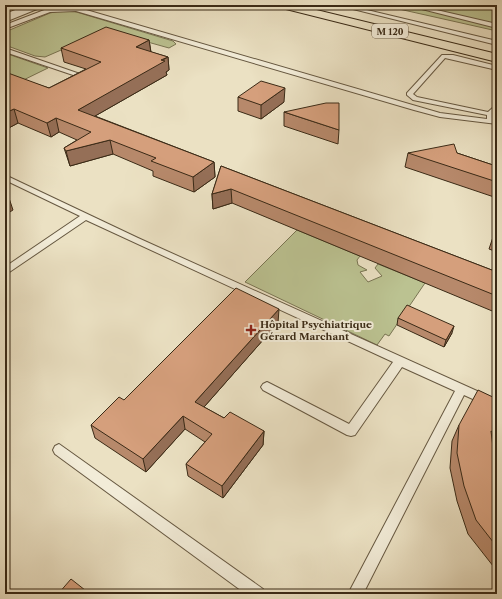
<svg xmlns="http://www.w3.org/2000/svg" width="502" height="599" font-family="'Libre Caslon Text',serif">
<style>
.green{fill:#bbc291;stroke:#7a7654}
.lines{fill:none;stroke-linecap:round;stroke-linejoin:round}
.service-casing{stroke:#665841;stroke-width:2}
.tertiary-casing{stroke:#665841;stroke-width:2}
.primary-casing{stroke:#3a2a16;stroke-width:2}
.service{fill:#f2ecd8;fill-rule:evenodd}
.tertiary{fill:#f2ecd8;fill-rule:evenodd}
.primary{fill:#ebe1c3;fill-rule:evenodd}
.wall{fill:#b7896b;stroke:#3a2a16}
.shaded-wall{fill:#956f57;stroke:#3a2a16}
.building{fill:#d59f7c;stroke:#3a2a16}
.poi-dot{fill:#8f2418;stroke:#f2ecd8;stroke-width:1.5}
.labels{text-anchor:middle;dominant-baseline:central;stroke-width:4;stroke-linejoin:round;paint-order:stroke}
.shield{fill:#f2ecd8;stroke:#716450;stroke-width:1}
.shield-label{font-size:9px;font-weight:bold;fill:#3a2a16}
.poi-label{font-size:10px;font-weight:bold;fill:#3a2a16;stroke:#f2ecd8;text-anchor:start}
</style>
<rect width="100%" height="100%" fill="#ebe1c3"/>
<filter id="stains"><feTurbulence type="fractalNoise" baseFrequency=".005" numOctaves="4"/><feColorMatrix values="0 0 0 0 .2 0 0 0 0 .09 0 0 0 0 .02 0 0 0 .5 -.17"/></filter>
<radialGradient id="worn" r=".72"><stop offset=".6" stop-color="#630" stop-opacity="0"/><stop offset="1" stop-color="#630" stop-opacity=".3"/></radialGradient>
<g class="green">
<path d="M381,5H497V31Z"/>
<path d="M64,10L73,11L173,41L176,44L169,48L119,34H98L45,57L35,56L5,45V32L50,13Z"/>
<path d="M5,53L48,68L5,89Z"/>
<path d="M297,230L360,256L357,260L358,265L367,270L360,272L368,282L382,276L375,268L378,264L425,283L389,336L385,334L377,345L245,282Z"/>
</g>
<g class="lines">
<g class="service-casing">
<g id="service">
<path d="M5,5H15L21,7L18,9L5,7Z"/>
<path d="M337,5H346L497,41V45Z"/>
<path d="M406,5H415L497,24V28Z"/>
<path d="M76,7L440,113L487,119V115L413,100L407,95V93L442,55H453L497,66V70L445,58L413,94L417,97L488,112L497,104V110L494,114V120H497V124L440,117L414,110L76,11L50,12L5,29V25L47,9Z"/>
<path d="M5,48L80,74L81,75L76,76L5,52Z"/>
<path d="M5,175L138,238L497,400V410L464,395L363,594H348L455,391L402,367L355,435L351,436L347,435L263,390L261,387L263,384L267,382L271,384L349,424L393,362L86,220L5,275V267L80,216L5,180Z"/>
<path d="M59,444L263,589L265,594H246L55,454L53,450L55,446Z"/>
</g>
</g>
<g class="tertiary-casing">
<path id="tertiary" d="M28,5H44L42,7L5,22V14Z"/>
</g>
<g class="primary-casing">
<path id="primary" d="M276,5H296L497,54V62L278,7Z"/>
</g>
<use href="#service" class="service"/>
<use href="#tertiary" class="tertiary"/>
<use href="#primary" class="primary"/>
</g>
<g class="wall">
<path d="M475,5H497V9Z"/>
<path d="M149,40L151,52L168,57L169,70L166,72L167,75L95,116L214,162L215,177L194,192L153,176V171L113,154L70,166L64,148L77,140L59,132L51,137L18,123L5,130V74L49,88L86,69L64,62L61,48Z"/>
<path d="M238,97L284,102L261,119L238,111Z"/>
<path d="M284,112L339,130L338,144L284,126Z"/>
<path d="M408,153H457L493,165L497,159V198L405,167Z"/>
<path d="M221,166L497,272V313L232,203L213,209L212,194Z"/>
<path d="M497,230V252L489,249L494,234Z"/>
<path d="M398,318L452,333L444,347L397,325Z"/>
<path d="M278,323L204,407L224,418L264,431L263,445L223,498L188,476L186,464L205,442L185,429L146,472L95,438L91,425L124,400Z"/>
<path d="M497,399V453L493,451L496,472L497,476V571L468,534L457,501L450,468L452,441L459,425Z"/>
</g>
<g class="shaded-wall">
<path d="M149,40L151,53L136,47Z"/>
<path d="M168,57L169,70L166,72L167,75L81,124L78,110Z"/>
<path d="M285,88L284,102L261,119V105Z"/>
<path d="M14,109L18,123L5,130V113Z"/>
<path d="M56,118L59,132L51,137L47,123Z"/>
<path d="M110,140L113,154L70,166L66,151Z"/>
<path d="M214,162L215,177L194,192L193,177Z"/>
<path d="M231,189L232,203L213,209L212,194Z"/>
<path d="M8,195L13,210L5,215V196Z"/>
<path d="M279,309L278,323L197,415L195,402Z"/>
<path d="M454,326L452,333L444,347L446,340Z"/>
<path d="M183,416L185,429L146,472L143,459Z"/>
<path d="M264,431L263,445L223,498L222,486Z"/>
</g>
<g class="building">
<path d="M106,27L149,40L136,47L168,57L161,60L165,61L78,110L214,162L193,177L151,161L156,158L110,140L66,151L64,148L91,132L56,118L47,123L14,109L5,113V74L8,73L49,88L101,62L61,48Z"/>
<path d="M261,81L285,88L261,105L238,97Z"/>
<path d="M326,103H339V130L284,112Z"/>
<path d="M454,144L457,153L493,165L497,159V182L408,153Z"/>
<path d="M221,166L497,272V296L231,189L212,194Z"/>
<path d="M497,230V235L494,234Z"/>
<path d="M236,288L279,309L195,402L224,418L230,412L264,431L222,486L186,464L212,434L183,416L143,459L91,425L119,397L124,400Z"/>
<path d="M407,305L454,326L446,340L398,318Z"/>
<path d="M478,390L497,399V434L491,431L496,472L497,476V547L476,520L464,486L457,453L459,425Z"/>
<path d="M71,579L90,594H58Z"/>
</g>
<path class="poi-dot" d="M249 324h4v4h4v4h-4v4h-4v-4h-4v-4h4z"/>
<g class="labels">
<rect class="shield" x="372" y="24" width="36" height="14" rx="3"/>
<g class="shield-label">
<text x="390" y="31">M 120</text>
</g>
<g class="poi-label">
<text x="260" y="324">Hôpital Psychiatrique<tspan x="260" dy="12">Gérard Marchant</tspan></text>
</g>
</g>
<rect width="502" height="599" fill="none" stroke="#ebe1c3" stroke-width="20"/>
<rect x="6" y="6" width="490" height="587" fill="none" stroke="#3a2a16" stroke-width="2"/>
<rect x="10" y="10" width="482" height="579" fill="none" stroke="#3a2a16"/>
<rect width="100%" height="100%" filter="url(#stains)"/>
<rect width="100%" height="100%" fill="url(#worn)"/>
</svg>
